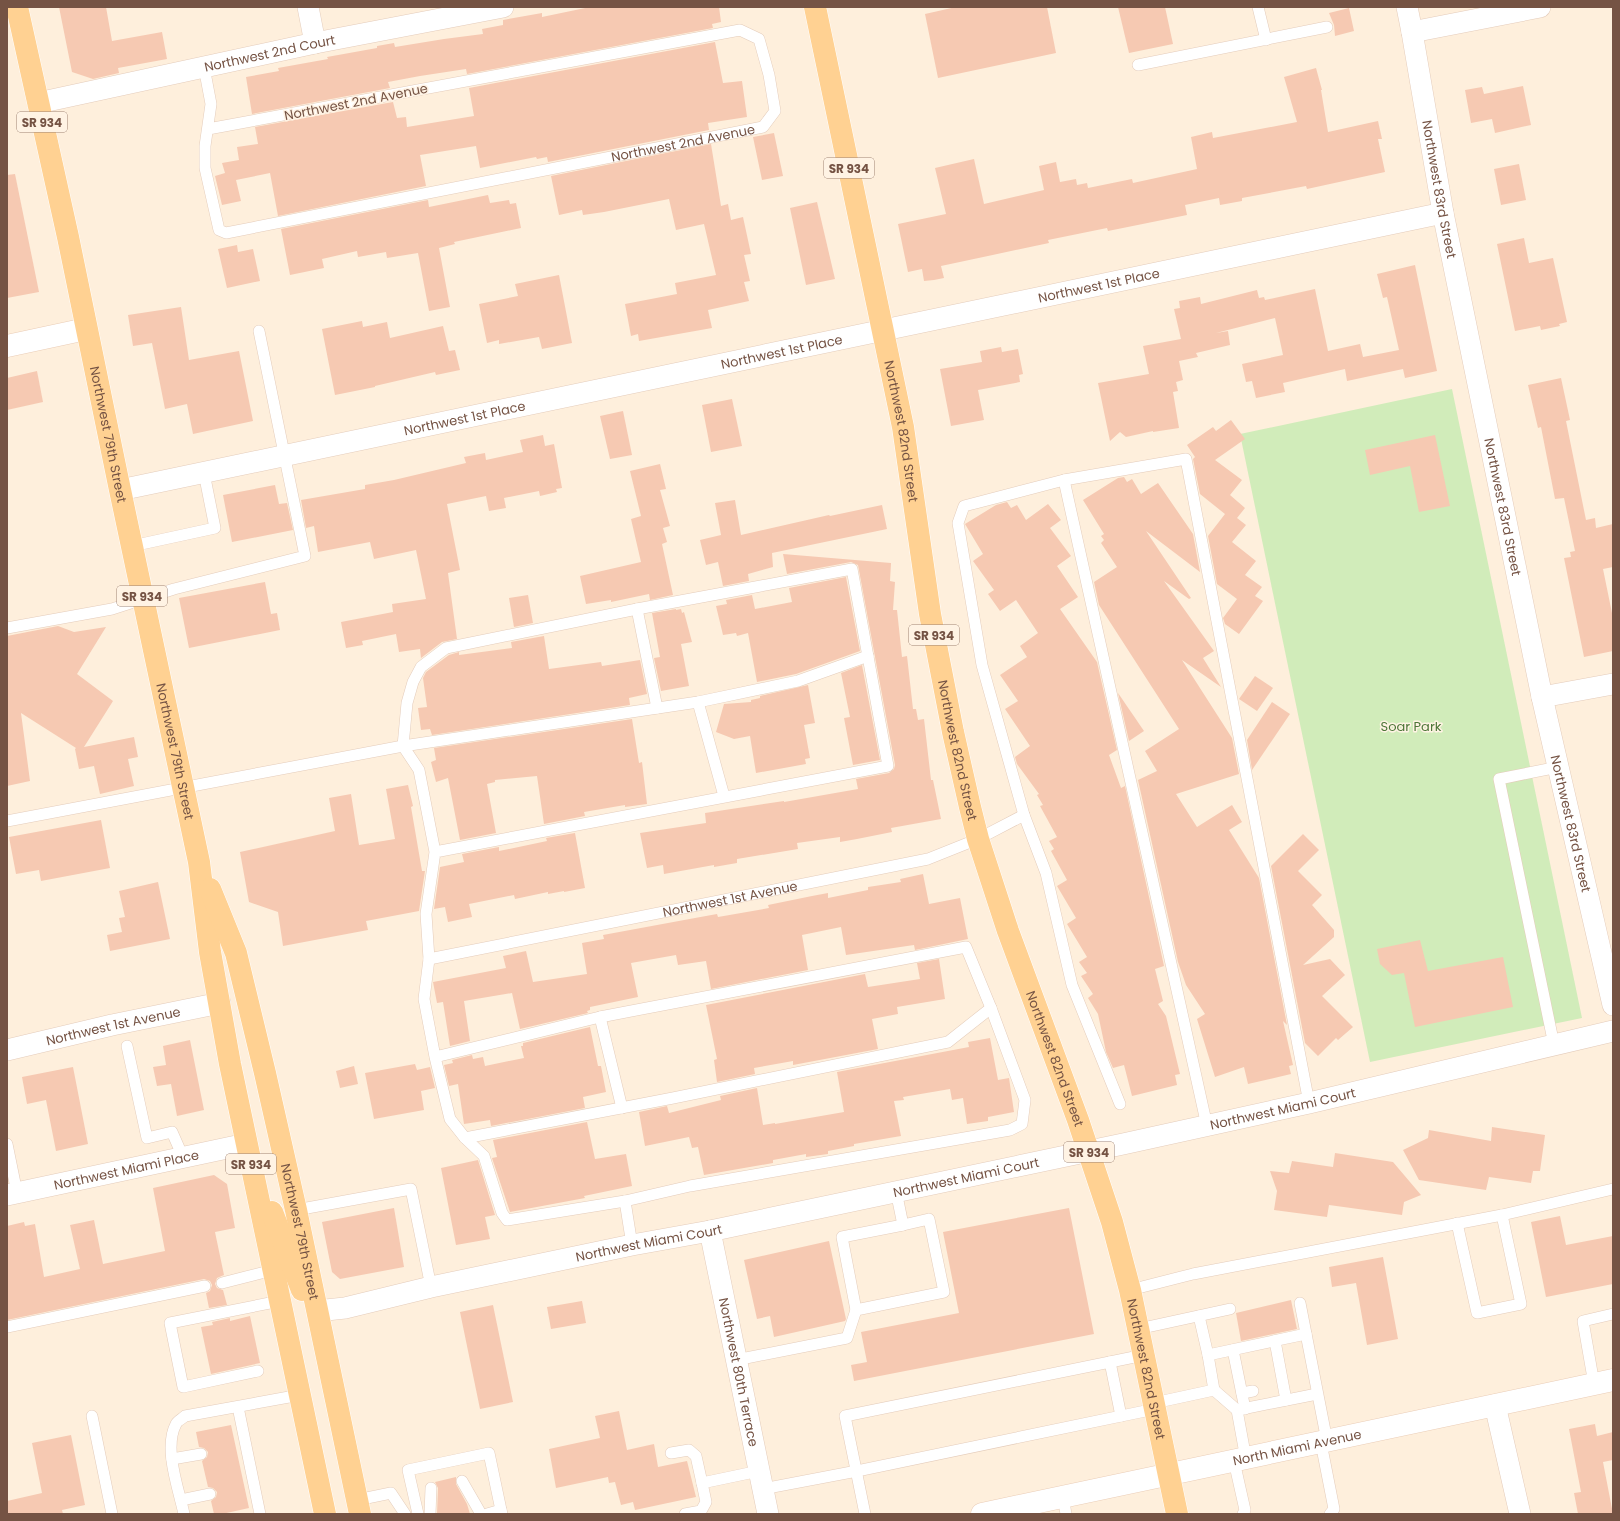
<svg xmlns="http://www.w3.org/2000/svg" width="1620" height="1521" font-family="Poppins,sans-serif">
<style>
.green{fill:#d1ecba}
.building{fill:#f6c9b2}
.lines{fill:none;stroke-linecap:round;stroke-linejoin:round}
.lane-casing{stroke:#e4ccbb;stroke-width:12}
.street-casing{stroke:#e4ccbb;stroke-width:22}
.secondary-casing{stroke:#eacdb7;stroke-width:23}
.primary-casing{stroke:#fff;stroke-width:23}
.lane{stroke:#fff;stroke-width:11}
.street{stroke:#fff;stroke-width:21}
.secondary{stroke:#fff;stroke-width:22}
.primary{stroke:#ffd192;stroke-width:22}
.labels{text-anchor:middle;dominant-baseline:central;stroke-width:3;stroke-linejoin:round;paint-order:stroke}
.shield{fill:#fff3e4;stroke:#9e8374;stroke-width:1}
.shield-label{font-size:12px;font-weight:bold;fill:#755344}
.street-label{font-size:13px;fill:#755344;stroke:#fff3e4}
.park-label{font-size:13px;fill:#4d7638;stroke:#fff3e4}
</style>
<rect width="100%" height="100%" fill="#feefdc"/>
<path class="green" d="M1452,389L1582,1018L1370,1062L1240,434Z"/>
<g class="building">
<path d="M59,7H106L112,41L162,32L167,59L118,68L119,73L93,79L72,72Z"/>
<path d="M590,7H719L721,22L712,24L713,28L467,74L466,69L420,76L388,82L390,88L252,114L246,77L279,71L278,68L328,59L327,57L377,48V46L394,43L395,47L444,39L483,34L482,29L503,25V20L542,13V17Z"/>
<path d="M956,7H1047L1056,53L938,78L925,14Z"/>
<path d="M1118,7H1165L1173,44L1129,53Z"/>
<path d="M1349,8L1354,31L1335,36L1334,25L1329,13Z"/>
<path d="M715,42L723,83L742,81L747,117L708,123L709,130L548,162L547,157L537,159L536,157L480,168L476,146L420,155L426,186L278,216L270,173L236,180L241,201L222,205L215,176L225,173L222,163L239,160L237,147L258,144L255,127L393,102L397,118L406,117L407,127L474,116L469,88Z"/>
<path d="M1316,68L1322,90H1321L1328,132L1378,121L1382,139H1378L1385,172L1307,189L1306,186L1242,198V201L1220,205L1219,198L1185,205L1187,215L1108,231L1107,228L1048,240L1049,243L941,266L944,278L934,280L924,281L922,269L908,272L898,224L946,214L935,168L974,159L984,204L1044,190L1039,166L1056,162L1060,182L1076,179L1077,185L1087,183L1088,188L1132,179L1133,183L1197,169L1191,137L1212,132L1213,138L1297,122L1284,77Z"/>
<path d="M1523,86L1531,125L1495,133L1492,119L1471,123L1465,90L1482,87L1484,94Z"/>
<path d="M774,133L783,176L762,180L753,137Z"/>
<path d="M711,144L721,206L728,204L731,220L743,217L751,254L744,255L750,281L744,282L749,301L708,310L712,328L639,341L638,334L631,336L625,304L677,294L675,283L716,275L704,224L676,230L669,199L604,212L583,215L582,210L559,215L551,176Z"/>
<path d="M1519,164L1526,200L1501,205L1494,169Z"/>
<path d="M15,174L39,292L7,298V175Z"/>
<path d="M488,195L490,203L509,200L510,204L516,203L521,228L454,242L455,244L439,248L450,307L429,311L418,253L387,258L386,252L358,257L357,251L322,259L324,268L290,275L281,229L428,200L429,207Z"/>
<path d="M817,202L835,279L806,285L790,208Z"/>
<path d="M1524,238L1529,263L1553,258L1567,322L1559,324L1560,326L1541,330L1540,326L1515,331L1497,244Z"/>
<path d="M237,245L238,252L253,249L260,281L227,288L218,249Z"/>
<path d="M1415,265L1437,371L1405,378L1403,369L1347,381L1345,369L1283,383L1285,392L1256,398L1252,381L1246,382L1242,364L1283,355L1275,318L1216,333L1228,331L1230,345L1196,353L1198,357L1179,361L1183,380L1176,382L1178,391L1173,392L1179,428L1153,432V431L1126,437L1120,432L1110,441L1098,383L1149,374L1143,346L1181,339L1174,309L1180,308L1179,301L1200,297L1201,304L1257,290L1259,298L1264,297L1265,300L1315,289L1328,351L1360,344L1363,357L1399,350L1387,297L1383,298L1377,274Z"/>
<path d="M559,275L572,343L542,349L539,337L499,344V340L487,343L479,304L518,296L515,284Z"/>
<path d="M181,307L189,360L239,351L253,421L193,434L187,404L165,409L152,343L133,346L128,315Z"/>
<path d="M362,321L363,327L387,322L390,338L443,326L449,351L455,350L460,370L436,375L435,372L375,386V387L335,395L322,329Z"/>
<path d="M1001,347L1002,352L1018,349L1023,374L1019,375L1020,382L978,390L984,420L951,426L940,369L982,362L980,351Z"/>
<path d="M37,371L43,402L7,410V378Z"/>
<path d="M1561,378L1570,420L1566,421L1586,520L1595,518L1596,528L1613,524V567L1603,569L1613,618V651L1584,657L1564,558L1571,557L1570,552L1575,551L1564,498L1555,499L1541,427L1538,428L1528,385Z"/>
<path d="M732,399L742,446L711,452L702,405Z"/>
<path d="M623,411L632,455L610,459L600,416Z"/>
<path d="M1231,420L1245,439L1215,460L1242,480L1230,495L1245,508L1237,518L1246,525L1232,542L1256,561L1245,575L1262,587L1255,596L1263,601L1239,634L1225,624L1223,618L1237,599L1217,584L1208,536L1225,514L1200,494L1193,459L1195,457L1187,445L1213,427L1216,431Z"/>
<path d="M543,435L545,446L554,444L562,488L556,489L557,492L540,496L539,491L504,498L506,508L489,511L486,496L447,504L460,570L448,573L457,639L442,642L421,658L420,649L399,652L396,634L362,641L363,645L346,648L341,622L393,612L392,604L426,599L416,550L374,559L370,542L318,552L314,526L306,528L301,500L365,489V485L394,480L466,463L464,457L485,453L486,460L523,452L520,440Z"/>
<path d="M1435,435L1450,506L1419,512L1410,466L1370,475L1365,450Z"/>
<path d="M660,464L666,489L660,490L670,526L663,528L667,542L662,544L673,595L650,600L649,594L611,602V600L586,604L580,576L641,562L631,519L641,516L630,471Z"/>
<path d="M1124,477L1127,482L1132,479L1141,494L1158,483L1193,534L1200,572L1146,531L1191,598L1189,599L1164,581L1214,651L1203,658L1221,687L1182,660L1232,738L1239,774L1176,794L1197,827L1232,805L1242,822L1229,830L1259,878L1287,1025L1283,1021L1293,1065L1289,1066L1291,1074L1248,1084L1244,1067L1215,1077L1197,1019L1205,1014L1186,985L1178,962L1138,780L1157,771L1145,751L1179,729L1099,605L1094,582L1117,567L1101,543L1104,540L1101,536L1104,534L1083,500L1118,478Z"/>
<path d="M275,485L279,504L287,503L293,530L232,542L223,495Z"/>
<path d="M735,500L741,535L829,515L830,516L882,505L887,529L772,553L773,567L748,574L749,581L723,586L718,562L706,565L700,540L721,535L715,503Z"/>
<path d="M1007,502L1011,508L1017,505L1026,520L1048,504L1061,520L1050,528L1071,556L1057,566L1078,597L1060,609L1097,662L1117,750L1109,755L1121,788L1125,786L1164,966L1155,969L1163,1001L1158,1004L1166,1016L1180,1074L1175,1075L1177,1085L1132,1096L1124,1065L1113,1068L1106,1052L1098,1014L1088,998L1093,994L1081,976L1087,973L1079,962L1087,957L1067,924L1076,918L1057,886L1067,880L1051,851L1054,849L1049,841L1057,837L1040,806L1043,805L1037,795L1039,794L1017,764L1015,757L1030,746L1005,709L1018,701L1000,675L1027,657L1020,646L1038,633L1016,600L1000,611L988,594L994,590L973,561L983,554L965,524L996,505Z"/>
<path d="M783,554L891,563L890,581L895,582L893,610H897L902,657L907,656L913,709H916L918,720L924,719L931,780H933L941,819L891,828L892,832L857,839L840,842V837L797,843L798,849L737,859V863L714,867V865L664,874L663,865L647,868L640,833L706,823L705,813L784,801V802L858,789L856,779L889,773L894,769L895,765L858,565L851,562L787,574Z"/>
<path d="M846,577L860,651L796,674L757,682L748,633L737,636L736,633L723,635L716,606L727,604L726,600L752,595L755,609L792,602L789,588Z"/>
<path d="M265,582L271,614L277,613L280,630L189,648L179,598Z"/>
<path d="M528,595L533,623L514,627L509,598Z"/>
<path d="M676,609V610L681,609L682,613L684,612L692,642L681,644L689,686L661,691L654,658L660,657L652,613Z"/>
<path d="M58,626L74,632L106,627L77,674L113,701L84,747L134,737L138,757L128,759L134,786L100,794L94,766L79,769L75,749L76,748L21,713L30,781L7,786V636Z"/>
<path d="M544,636L549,669L601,662L602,666L640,660L647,694L629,698L630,705L432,735L430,729L421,730L418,708L427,707L423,678L426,672L449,655L459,652V655L512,648L511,642Z"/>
<path d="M862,665L880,760L853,765L844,718L850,717L841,673Z"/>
<path d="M1255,676L1273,688L1257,711L1239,699Z"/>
<path d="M808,685L815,723L804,725L810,758L805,759L806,764L756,773L750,736L734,739L716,732L724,704L751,702V700L760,698V696Z"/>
<path d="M1118,693L1144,731L1129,741Z"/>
<path d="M1272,702L1290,714L1252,770L1247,740Z"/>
<path d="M632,719L639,763L642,762L647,804L625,807V805L584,812L585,816L544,824L537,776L495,780V782L487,784L496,833L460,840L448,778L436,782L431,762L436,760L434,748Z"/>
<path d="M408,785L413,806L411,807L422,871H425L419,911L366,921L368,930L283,946L278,912L249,902L240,852L335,831L329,798L351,794L359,845L395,839L386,789Z"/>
<path d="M101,820L110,868L41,881L39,870L16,874L9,837Z"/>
<path d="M575,833L585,888L564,892V891L548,894V892L515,899L514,895L469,904L472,917L448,922L445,907L434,909L440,867L464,862L462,854L499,847V851L547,841L546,838Z"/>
<path d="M1303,834L1319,850L1298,871L1322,895L1312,905L1334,930V937L1303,965L1330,959L1345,975L1322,996L1353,1027L1338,1040L1336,1038L1318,1056L1305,1043L1271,866Z"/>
<path d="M923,874L929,904L960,898L968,939L915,950L914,945L846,955L841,927L802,935L808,970L711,989L706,961L678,965L676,955L631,963L638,997L590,1007V1010L587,1011L588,1013L520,1029L512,993L464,1001L470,1041L450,1046L443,1002L437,1003L433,982L506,968L503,956L526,951L533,982L587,974L582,943L604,939L603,935L695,918L717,914L718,917L769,908L768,905L812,896L828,893V898L868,890V887L901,882L900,879Z"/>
<path d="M158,882L170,939L110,951L107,935L122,932L119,918L125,917L119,891Z"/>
<path d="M1420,940L1428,971L1503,957L1513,1007L1415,1027L1404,973L1392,975L1380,964L1377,949Z"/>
<path d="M939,959L945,999L897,1007L898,1014L872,1019L878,1049L793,1065V1061L754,1068L755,1074L717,1082L714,1060L717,1059L706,1005L865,974L868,987L920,979L917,963Z"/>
<path d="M590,1027L598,1066H601L606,1092L583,1097L585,1108L491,1126L490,1120L464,1124L458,1084L449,1086L444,1065L453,1063L452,1060L472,1055L473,1059L483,1057L485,1066L524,1058L521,1046H523V1043Z"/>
<path d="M990,1038L998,1080L1009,1078L1014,1112L988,1117V1121L967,1124L963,1098L952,1100L950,1089L903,1097L904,1100L894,1101L901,1136L854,1144V1146L828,1151V1154L806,1157V1154L773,1160V1163L704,1175L698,1147L692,1148L689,1137L645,1146L639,1112L667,1106L669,1113L721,1100L720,1096L757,1088L763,1125L775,1123V1124L844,1112L837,1072L969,1047L968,1042Z"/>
<path d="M190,1040L204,1110L177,1116L171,1084L157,1086L153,1067L166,1065L163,1046Z"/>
<path d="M415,1064L417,1070L430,1067L435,1088L421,1091L424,1110L374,1119L365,1073Z"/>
<path d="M354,1066L358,1084L340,1088L336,1071Z"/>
<path d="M73,1067L88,1144L56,1151L46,1100L27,1104L22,1077Z"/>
<path d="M587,1122L595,1159L626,1154L632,1186L584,1196L585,1198L510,1212L492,1158L497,1157L493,1140Z"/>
<path d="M1492,1127L1545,1135L1540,1171H1533L1531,1183L1489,1177L1486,1190L1419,1180L1403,1150L1428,1138L1429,1130L1491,1141Z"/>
<path d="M1335,1153L1393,1162L1421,1195L1404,1202L1402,1215L1329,1205L1327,1217L1274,1210L1277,1191L1270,1171L1289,1173L1292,1161L1333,1167Z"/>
<path d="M478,1160L495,1215L485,1217L490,1239L456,1245L441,1168Z"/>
<path d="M214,1175L227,1184L235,1228L215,1232L224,1275L217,1278L215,1284L217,1288L223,1290L227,1305L209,1308L206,1293L210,1291L212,1285L210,1281L204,1279L7,1320V1226L24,1222L25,1226L35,1224L44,1277L80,1269L70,1225L94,1220L103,1264L165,1251L153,1188Z"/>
<path d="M394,1208L404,1267L340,1279L332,1272L322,1222Z"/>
<path d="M1069,1208L1094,1334L854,1381L851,1365L867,1362L861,1332L959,1313L943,1232Z"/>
<path d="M1560,1216L1566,1245L1613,1236V1284L1546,1297L1531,1222Z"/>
<path d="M829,1241L846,1319L845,1321L774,1337L770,1316L757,1319L744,1260Z"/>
<path d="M1383,1257L1398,1339L1367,1345L1356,1283L1332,1287L1329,1267Z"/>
<path d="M1291,1300L1297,1329L1241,1341L1236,1313Z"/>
<path d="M582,1301L586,1323L551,1329L547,1307Z"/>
<path d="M493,1305L513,1402L480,1409L460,1312Z"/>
<path d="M250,1316L260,1363L211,1374L201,1327L213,1325L212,1322L230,1318V1321Z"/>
<path d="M619,1411L627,1450L654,1444L658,1467L687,1461L696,1497L635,1510L633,1502L621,1505L615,1482L609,1483L608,1477L556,1488L549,1449L600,1438L595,1416Z"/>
<path d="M1595,1424L1597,1436L1613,1432V1460L1603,1462L1613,1514H1578L1574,1493L1581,1492L1569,1429Z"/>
<path d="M231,1425L249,1508L222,1514H214L211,1501L216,1497L217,1492L213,1488L208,1487L202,1461L207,1457L208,1452L204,1448L199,1447L196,1432Z"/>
<path d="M71,1435L85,1505L62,1510L63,1514H7V1501L42,1493L32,1443Z"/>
<path d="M456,1477V1484L467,1504L470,1514H437L438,1488L435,1482Z"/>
</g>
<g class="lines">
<g class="lane-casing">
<g id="lane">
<path d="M1258,7L1266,40"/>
<path d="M1138,65L1327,27"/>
<path id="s1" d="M204,67L211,104L205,146V168L219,230L226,233L763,127L775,111L769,75L759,39L740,30L208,129"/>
<path d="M1064,480L1207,1126"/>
<path d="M132,546L215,528L204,473"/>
<path d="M637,609L657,708"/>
<path d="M7,628L112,609L174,589L305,556L259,331"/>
<path d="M698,702L724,796"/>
<path d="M7,821L403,746L698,702L798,681L868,656"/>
<path d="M435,852L888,766L852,569L637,609L446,648L421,667L413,682L407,703L403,746L419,770L435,852L426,914L429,959L424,999L435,1057L450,1119L465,1138L484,1156L502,1213L507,1220L625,1201L690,1186L1010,1130L1022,1124L1025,1100L991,1008L966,947L600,1017L435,1057"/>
<path id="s2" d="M429,959L928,859L978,839L1024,815"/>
<path d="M600,1017L622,1108"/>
<path d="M1554,1045L1499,779L1558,767"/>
<path d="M127,1046L147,1138L172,1132L183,1157"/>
<path d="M1120,1104L1072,985L1046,873L1024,815L982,665L958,523L964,506L1064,480L1186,459L1309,1103"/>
<path d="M465,1138L673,1098L948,1042L991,1008"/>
<path d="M7,1144L17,1193"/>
<path d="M625,1201L632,1245"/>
<path d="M296,1210L411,1189L431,1287"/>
<path d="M1457,1223L1477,1313L1521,1304L1502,1215"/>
<path d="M222,1283L273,1270"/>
<path d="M1130,1290L1193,1274L1502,1215L1613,1189"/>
<path d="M1300,1303L1327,1441"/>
<path d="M856,1310L842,1237L903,1225"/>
<path d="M1199,1316L1208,1355L1306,1334"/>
<path d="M7,1327L205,1286"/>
<path d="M1138,1329L1230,1309"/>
<path d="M1275,1341L1286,1400"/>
<path d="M1233,1350L1245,1409"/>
<path d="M1208,1355L1214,1390"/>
<path d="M736,1360L847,1338L856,1310L944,1292L929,1219L903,1225L896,1191"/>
<path d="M1110,1362L1144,1355"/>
<path d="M258,1371L183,1387L170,1323L280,1301"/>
<path d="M1594,1384L1583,1321L1613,1314"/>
<path d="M1242,1393L1253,1391"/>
<path d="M1154,1403L1214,1390L1237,1410L1246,1459"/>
<path d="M238,1407L260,1514"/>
<path d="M1237,1410L1317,1394"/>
<path d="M92,1416L112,1514"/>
<path d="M1321,1443L1334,1509L1330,1514"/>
<path d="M671,1453L689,1450L696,1456L702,1483"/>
<path d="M172,1459L201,1454"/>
<path d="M1234,1461L1245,1510L1243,1514"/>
<path d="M462,1481L481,1514"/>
<path d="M762,1489L857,1471L1155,1409"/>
<path d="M1063,1497L1066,1514"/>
<path d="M181,1500L210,1494"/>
<path d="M357,1500L391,1493L405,1514"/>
<path d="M184,1514C179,1490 163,1448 176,1424C177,1421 182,1419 185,1416L300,1395"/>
<path d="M418,1514L408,1470L489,1453L501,1510"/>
<path d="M430,1514L431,1488"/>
<path d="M487,1514L501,1510L502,1514"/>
<path d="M685,1514L701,1511L706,1502L702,1483L759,1471"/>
<path d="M865,1514L845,1416L1110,1362L1121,1416"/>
</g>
</g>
<g class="street-casing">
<g id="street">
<path d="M308,7L315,43"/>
<path id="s3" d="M1407,7L1412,32L1443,213L1542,697L1613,1005"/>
<path d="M1412,32L1540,7"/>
<path id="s4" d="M38,103L315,43L503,7"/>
<path id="s5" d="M120,490L1443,213"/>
<path d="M1542,697L1613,684"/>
<path id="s6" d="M7,1050L112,1025L220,1003"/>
<path id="s7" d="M7,1195L246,1144"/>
<path id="s8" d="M710,1231L768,1514"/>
<path id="s9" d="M317,1309L326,1310L345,1308L431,1287L632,1245L710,1231L1123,1144L1309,1103L1613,1031"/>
<path d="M1495,1405L1520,1514"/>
</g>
</g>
<g class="secondary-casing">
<g id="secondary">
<path d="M7,346L86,329"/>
<path id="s10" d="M982,1514L1613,1380"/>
</g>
</g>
<g class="primary-casing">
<g id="primary">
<path id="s11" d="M17,7L68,237L120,490L199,862L210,952L230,1064L325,1514"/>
<path id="s12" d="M815,7L903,427L930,614L953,732L970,807L978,839L1008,931L1078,1120L1112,1222L1130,1290L1177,1514"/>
<path id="s13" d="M210,889L236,953L265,1073L296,1210L360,1514"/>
<path d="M272,1212L302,1290"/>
</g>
</g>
<use href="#lane" class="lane"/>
<use href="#street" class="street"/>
<use href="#secondary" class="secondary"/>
<use href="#primary" class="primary"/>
</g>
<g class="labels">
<g class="shield">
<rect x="17" y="112" width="50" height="20" rx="3"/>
<rect x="824" y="158" width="50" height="20" rx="3"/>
<rect x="117" y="586" width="50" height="20" rx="3"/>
<rect x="909" y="625" width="50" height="20" rx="3"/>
<rect x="1064" y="1142" width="50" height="20" rx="3"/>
<rect x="226" y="1154" width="50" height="20" rx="3"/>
</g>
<g class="shield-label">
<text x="42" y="122">SR 934</text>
<text x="849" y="168">SR 934</text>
<text x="142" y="596">SR 934</text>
<text x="934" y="635">SR 934</text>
<text x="1089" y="1152">SR 934</text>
<text x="251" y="1164">SR 934</text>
</g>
<g class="street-label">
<text stroke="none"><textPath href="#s4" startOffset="237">Northwest 2nd Court</textPath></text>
<text transform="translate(356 102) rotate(-11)">Northwest 2nd Avenue</text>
<text stroke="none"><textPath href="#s1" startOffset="639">Northwest 2nd Avenue</textPath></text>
<text stroke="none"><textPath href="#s3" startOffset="185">Northwest 83rd Street</textPath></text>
<text stroke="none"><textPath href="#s5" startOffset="1000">Northwest 1st Place</textPath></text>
<text stroke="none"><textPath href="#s5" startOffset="676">Northwest 1st Place</textPath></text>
<text stroke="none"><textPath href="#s5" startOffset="352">Northwest 1st Place</textPath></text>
<text stroke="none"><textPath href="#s12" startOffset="433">Northwest 82nd Street</textPath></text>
<text stroke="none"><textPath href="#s11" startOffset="437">Northwest 79th Street</textPath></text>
<text stroke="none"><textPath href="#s3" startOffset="509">Northwest 83rd Street</textPath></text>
<text stroke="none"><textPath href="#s12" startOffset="757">Northwest 82nd Street</textPath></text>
<text stroke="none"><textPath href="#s11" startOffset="761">Northwest 79th Street</textPath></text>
<text stroke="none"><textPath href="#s3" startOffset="833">Northwest 83rd Street</textPath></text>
<text stroke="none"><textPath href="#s2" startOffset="307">Northwest 1st Avenue</textPath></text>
<text stroke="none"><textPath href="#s6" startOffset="109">Northwest 1st Avenue</textPath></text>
<text stroke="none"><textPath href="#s12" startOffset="1081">Northwest 82nd Street</textPath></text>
<text stroke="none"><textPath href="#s9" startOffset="987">Northwest Miami Court</textPath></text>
<text stroke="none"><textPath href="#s7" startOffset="122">Northwest Miami Place</textPath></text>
<text stroke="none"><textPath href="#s9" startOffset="663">Northwest Miami Court</textPath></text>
<text stroke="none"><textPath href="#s13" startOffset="355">Northwest 79th Street</textPath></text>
<text stroke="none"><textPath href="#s9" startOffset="339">Northwest Miami Court</textPath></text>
<text stroke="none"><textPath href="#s12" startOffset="1405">Northwest 82nd Street</textPath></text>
<text stroke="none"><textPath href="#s8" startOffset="144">Northwest 80th Terrace</textPath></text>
<text stroke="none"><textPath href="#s10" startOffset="322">North Miami Avenue</textPath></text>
</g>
<g class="park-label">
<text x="1411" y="726">Soar Park</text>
</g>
</g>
<rect width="1620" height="1521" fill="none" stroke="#755344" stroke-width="16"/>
</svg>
